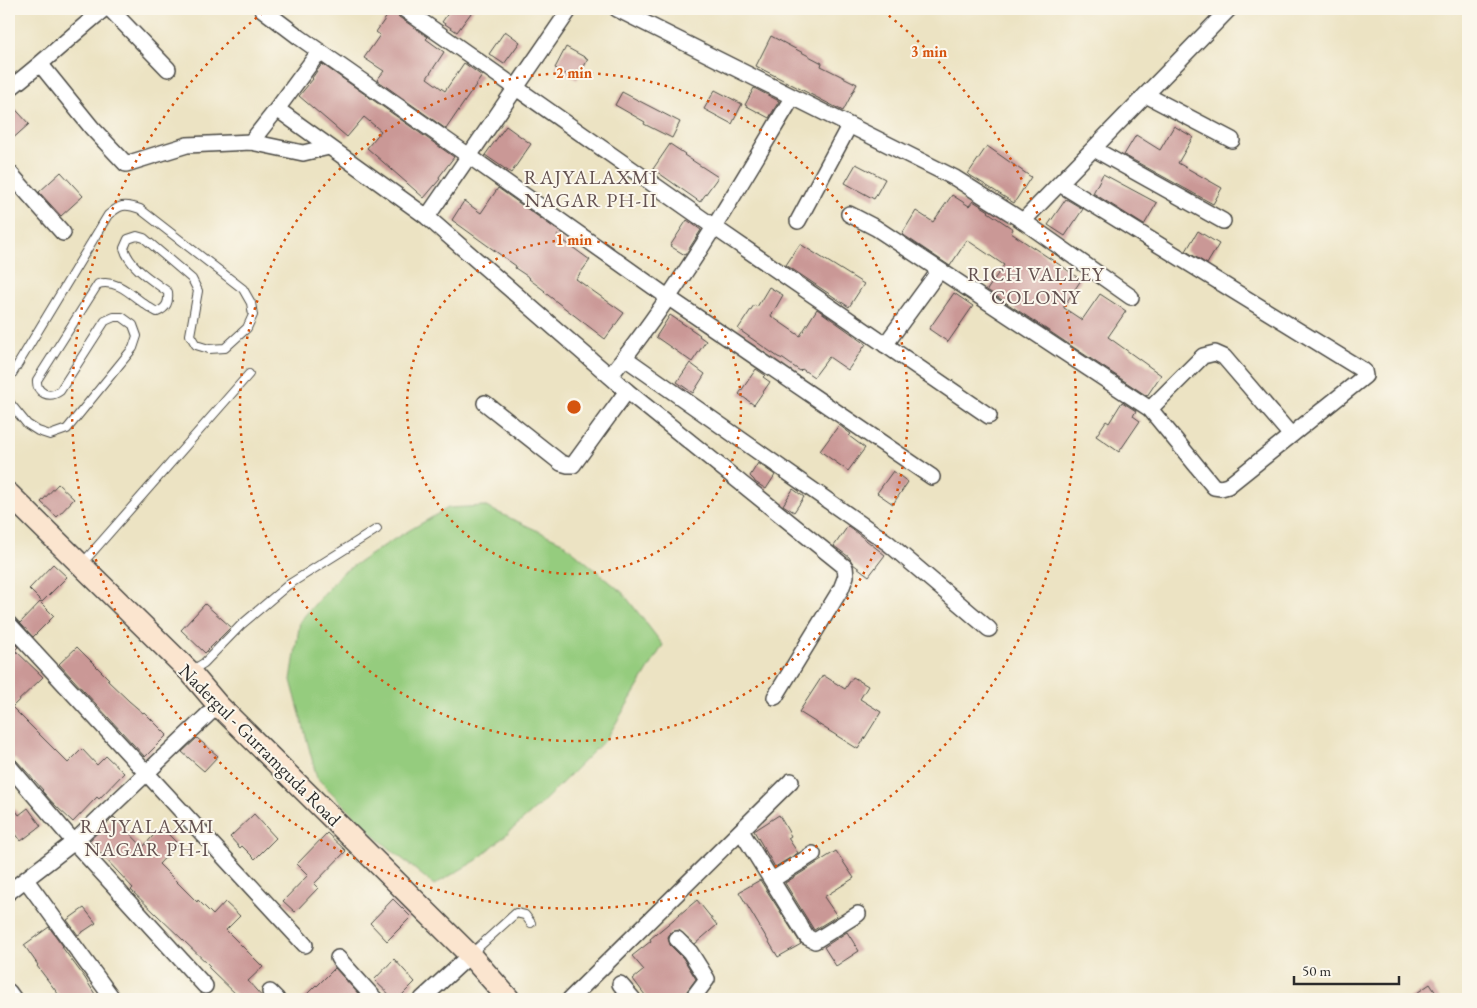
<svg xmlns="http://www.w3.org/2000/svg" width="1477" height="1008" font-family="'EB Garamond',serif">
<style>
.green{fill:#95cc7e;stroke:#607c54}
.building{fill:#ca9896}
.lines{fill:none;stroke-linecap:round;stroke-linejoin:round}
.service-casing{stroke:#484742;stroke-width:10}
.minor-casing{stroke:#484742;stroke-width:18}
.secondary-casing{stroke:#484742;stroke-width:24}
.service{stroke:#fff;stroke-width:8}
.minor{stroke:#fff;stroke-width:15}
.secondary{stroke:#fbe5cf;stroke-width:21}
.ring{fill:none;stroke:#d5540f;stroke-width:2.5;stroke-dasharray:2.5 5}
.labels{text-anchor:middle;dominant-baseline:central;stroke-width:4;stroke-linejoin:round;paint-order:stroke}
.street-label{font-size:19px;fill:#2b2b2b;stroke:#fbf7ec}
.neighbourhood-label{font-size:20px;letter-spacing:1px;fill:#635150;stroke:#fbf7ec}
.centre{fill:#d5540f;stroke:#fbf7ec;stroke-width:2.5}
.ring-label{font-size:15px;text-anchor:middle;font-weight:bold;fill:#d5540f;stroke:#fbf7ec;stroke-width:4;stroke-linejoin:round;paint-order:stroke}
</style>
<rect width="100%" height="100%" fill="#fbf7ec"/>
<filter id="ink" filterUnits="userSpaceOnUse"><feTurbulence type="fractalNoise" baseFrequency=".02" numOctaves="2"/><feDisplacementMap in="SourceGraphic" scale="10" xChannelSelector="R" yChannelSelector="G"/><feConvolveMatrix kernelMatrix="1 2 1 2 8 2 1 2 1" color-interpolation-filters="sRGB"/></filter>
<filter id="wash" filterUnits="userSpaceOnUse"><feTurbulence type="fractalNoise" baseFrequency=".0096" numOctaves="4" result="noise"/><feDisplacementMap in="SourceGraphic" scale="20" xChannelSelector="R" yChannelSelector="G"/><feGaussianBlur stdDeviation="1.12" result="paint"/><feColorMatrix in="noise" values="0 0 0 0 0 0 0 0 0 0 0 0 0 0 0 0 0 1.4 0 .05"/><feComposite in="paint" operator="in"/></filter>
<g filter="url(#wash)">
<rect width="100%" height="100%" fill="#ece3c3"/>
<path class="green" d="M484,506L562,542L623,593L663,645L607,738L541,804L477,860L434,885L377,838L317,778L291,680L300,621L342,573L396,538L448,508Z"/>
<g id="blocks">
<g class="building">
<path d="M392,9L399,17L428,37L426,39L444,52L427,78L445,91L464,63L482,76L446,129L377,80L384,71L364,58L380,35L376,32Z"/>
<path d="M451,9H474L457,32L442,22Z"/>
<path d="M505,31L520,42L504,64L489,54Z"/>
<path d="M771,36L822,63L821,66L857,84L843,111L756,66Z"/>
<path d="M566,47L588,59L577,80L555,68Z"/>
<path d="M322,64L454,157L439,177L440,179L424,198L367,148L381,131L364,117L347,137L299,96L313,79L312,78Z"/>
<path d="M754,88L779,101L769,118L745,105Z"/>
<path d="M715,90L742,104L732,124L704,109Z"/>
<path d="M622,92L680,122L672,138L644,124L645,122L615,105Z"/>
<path d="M9,102L29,124L9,142Z"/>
<path d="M506,126L531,144L511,173L485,155Z"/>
<path d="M1174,126L1193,137L1178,163L1222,188L1213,204L1124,155L1136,135L1160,150Z"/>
<path d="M670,144L685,154L684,155L718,177L700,202L653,169Z"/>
<path d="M987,146L1031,177L1014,203L968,174Z"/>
<path d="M856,164L885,179L874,199L845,183Z"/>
<path d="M61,172L83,196L61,216L39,192Z"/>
<path d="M1103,174L1157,203L1144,225L1093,193Z"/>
<path d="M498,188L560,232L557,236L590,260L576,279L624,313L605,339L544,292L545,291L529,279L530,278L515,268L516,266L452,220L464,201L481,213Z"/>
<path d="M952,195L969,206L973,201L989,211L988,212L1013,229L1011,233L1066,269L1081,280L1064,306V308L1082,320L1100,294L1126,311L1108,337L1161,375L1147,396L987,290L1004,265L967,240L950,266L902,234L916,211L933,222Z"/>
<path d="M1066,199L1083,209L1065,236L1048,225Z"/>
<path d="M687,220L701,230L685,255L670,246Z"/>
<path d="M1198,231L1219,244L1207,264L1186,251Z"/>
<path d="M800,244L864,284L849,307L786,265Z"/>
<path d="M769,287L783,295L771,316L800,336L817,309L866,344L848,370L829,357L814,377L802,369L800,371L783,359L778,357L738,329L754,305L757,307Z"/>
<path d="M954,293L973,306L948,342L929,329Z"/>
<path d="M670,315L700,335L699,336L706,341L692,362L656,337Z"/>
<path d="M690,363L705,374L693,393L677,382Z"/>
<path d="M756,369L765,375L763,377L770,382L754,405L739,394Z"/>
<path d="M1122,402L1136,411L1133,416L1140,421L1119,452L1096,436L1106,421L1109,423Z"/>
<path d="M839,425L851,434L849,436L865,448L848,471L820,451Z"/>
<path d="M758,463L775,475L766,489L755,482L754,480L750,476Z"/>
<path d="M893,471L908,482L893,504L877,493Z"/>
<path d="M58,484L74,499L57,517L41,502Z"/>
<path d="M793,489L804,497L794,512L783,505Z"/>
<path d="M848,526L885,555L869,576L853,564L849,557L834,546Z"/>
<path d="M53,564L67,577L42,602L29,589Z"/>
<path d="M40,602L54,616L33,637L20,623Z"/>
<path d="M205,604L231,627L205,653L181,630Z"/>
<path d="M9,638L18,647L15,650L43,677L12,707L68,763L82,749L97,765L106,756L124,773L99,799L97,797L73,822L56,806L42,791L43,790L16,760L9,756Z"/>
<path d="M77,647L109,679L107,680L129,701L143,713L144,712L167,735L145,757L59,664Z"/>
<path d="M823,675L845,689L853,677L868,686L860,699L881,712L858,749L799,712Z"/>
<path d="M197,738L218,756L204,771L182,752Z"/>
<path d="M9,801L19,815L28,808L41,826L21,841L9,825Z"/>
<path d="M254,814L276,838L255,859L242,846L240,848L230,837Z"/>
<path d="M779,815L791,836L788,838L798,853L775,867L754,831Z"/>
<path d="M114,817L143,847L161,827L178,844L159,864L197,902L198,900L213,915L225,902L240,916L226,930L263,967L248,981L264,999H241L208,967L210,966L131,890L133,888L89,841Z"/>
<path d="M327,833L346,851L314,884L318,888L295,912L283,901L308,875L297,864Z"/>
<path d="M836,851L854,878L824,897L837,916L814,930L785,883Z"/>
<path d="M760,880L801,944L778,957L739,892Z"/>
<path d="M393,899L411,917L387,941L370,923Z"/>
<path d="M697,900L717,925L695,944L679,930L671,932L668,937L670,945L683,958L696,979L681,999H648L633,979L644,970L632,956L651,941L650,939Z"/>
<path d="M84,908L96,923L78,935L67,920Z"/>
<path d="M49,927L63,946L62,947L85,978L98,999H62L37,966L38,965L24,945Z"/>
<path d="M847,932L859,951L836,966L824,947Z"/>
<path d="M394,959L415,982L398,999H394L374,980Z"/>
<path d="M335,968L363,999H302L316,985L317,986Z"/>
<path d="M1430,984L1440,999H1408Z"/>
</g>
</g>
</g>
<g filter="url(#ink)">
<use href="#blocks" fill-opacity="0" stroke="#484742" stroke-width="1"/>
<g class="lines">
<g class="service-casing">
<g id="service">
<path d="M9,379L108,215C120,205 124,203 140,209L243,289L251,303L253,315L247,328L225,348L209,349L196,345L190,335L198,291L192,279L144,238L137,236L128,239L124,248C130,268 152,280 168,292C169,302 167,308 157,312C136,302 122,278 98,284L37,380C36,393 49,399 60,391L105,321L114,317H122L133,325L137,336L133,348L67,429L50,435L38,431L27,424L9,402"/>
<path d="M81,565L249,374"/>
<path d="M191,671L204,663L241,625L288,585L377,529"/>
<path d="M471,954L516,913L525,915L531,923"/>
</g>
</g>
<g class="minor-casing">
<g id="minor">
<path d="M110,9L168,69"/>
<path d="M262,9L299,37L469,156L669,298L932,477"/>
<path d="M404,9L714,227L989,416"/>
<path d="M617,9L955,178L1023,221L1131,297"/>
<path d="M319,52L277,109L427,217L627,391L845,567L846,576L841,589L775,697"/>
<path d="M41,65L92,128L126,164L187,145L251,142L303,153L329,147"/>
<path d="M9,89C42,64 72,35 104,9"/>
<path d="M1146,95L1232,140"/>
<path d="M251,142L277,109"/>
<path d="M1094,149L1223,221"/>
<path d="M9,172L63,233"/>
<path d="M849,214L876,228L1150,409L1214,487L1221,488L1228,486L1365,376L1364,371L1060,184"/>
<path d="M427,217L570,9"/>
<path d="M798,221L849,126"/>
<path d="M1023,221L1229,9"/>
<path d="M885,345L939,271"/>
<path d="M625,358L888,543L989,629"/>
<path d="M610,376C680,289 735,193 792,98"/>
<path d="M485,403L561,463L568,465H573L627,391"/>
<path d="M1150,409L1203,356L1215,353L1224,357L1290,434"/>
<path d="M9,624L305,945"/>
<path d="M9,766L74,842L205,986"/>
<path d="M741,831L807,937L815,941L858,914"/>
<path d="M26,880L113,999"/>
<path d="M772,880L813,854"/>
<path d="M9,892L74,842L218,705"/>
<path d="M677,939L690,952L707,979L692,999"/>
<path d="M338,958L375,999"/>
<path d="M620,984L633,999"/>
<path d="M9,992L14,999"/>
<path d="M270,992L277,999"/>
<path d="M422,999L470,955"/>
<path d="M570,999L791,781"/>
</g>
</g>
<g class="secondary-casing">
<path id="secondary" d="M9,494L190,672L218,705L470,955L509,999"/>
</g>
<use href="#service" class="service"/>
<use href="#minor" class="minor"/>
<use href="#secondary" class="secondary"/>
</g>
</g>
<g class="ring">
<circle cx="574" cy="407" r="167"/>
<circle cx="574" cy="407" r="334"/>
<path d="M883 11A502 502 0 1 1 265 11"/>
</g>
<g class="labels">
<g class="street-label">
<text transform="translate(260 745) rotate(45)">Nadergul - Gurramguda Road</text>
</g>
<g class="neighbourhood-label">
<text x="591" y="177">RAJYALAXMI<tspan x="591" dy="23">NAGAR PH-II</tspan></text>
<text x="1036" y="274">RICH VALLEY<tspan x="1036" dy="23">COLONY</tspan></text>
<text x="147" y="826">RAJYALAXMI<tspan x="147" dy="23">NAGAR PH-I</tspan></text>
</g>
</g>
<circle cx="574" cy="407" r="8" class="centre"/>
<g class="ring-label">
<text x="929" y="57">3 min</text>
<text x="574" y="78">2 min</text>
<text x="574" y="245">1 min</text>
</g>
<rect width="1477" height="1008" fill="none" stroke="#fbf7ec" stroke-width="30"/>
<path d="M1294 976v8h105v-8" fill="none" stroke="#2b2b2b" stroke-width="2.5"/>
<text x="1302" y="976" font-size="15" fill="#2b2b2b" stroke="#fbf7ec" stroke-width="4" paint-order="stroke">50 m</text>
</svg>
